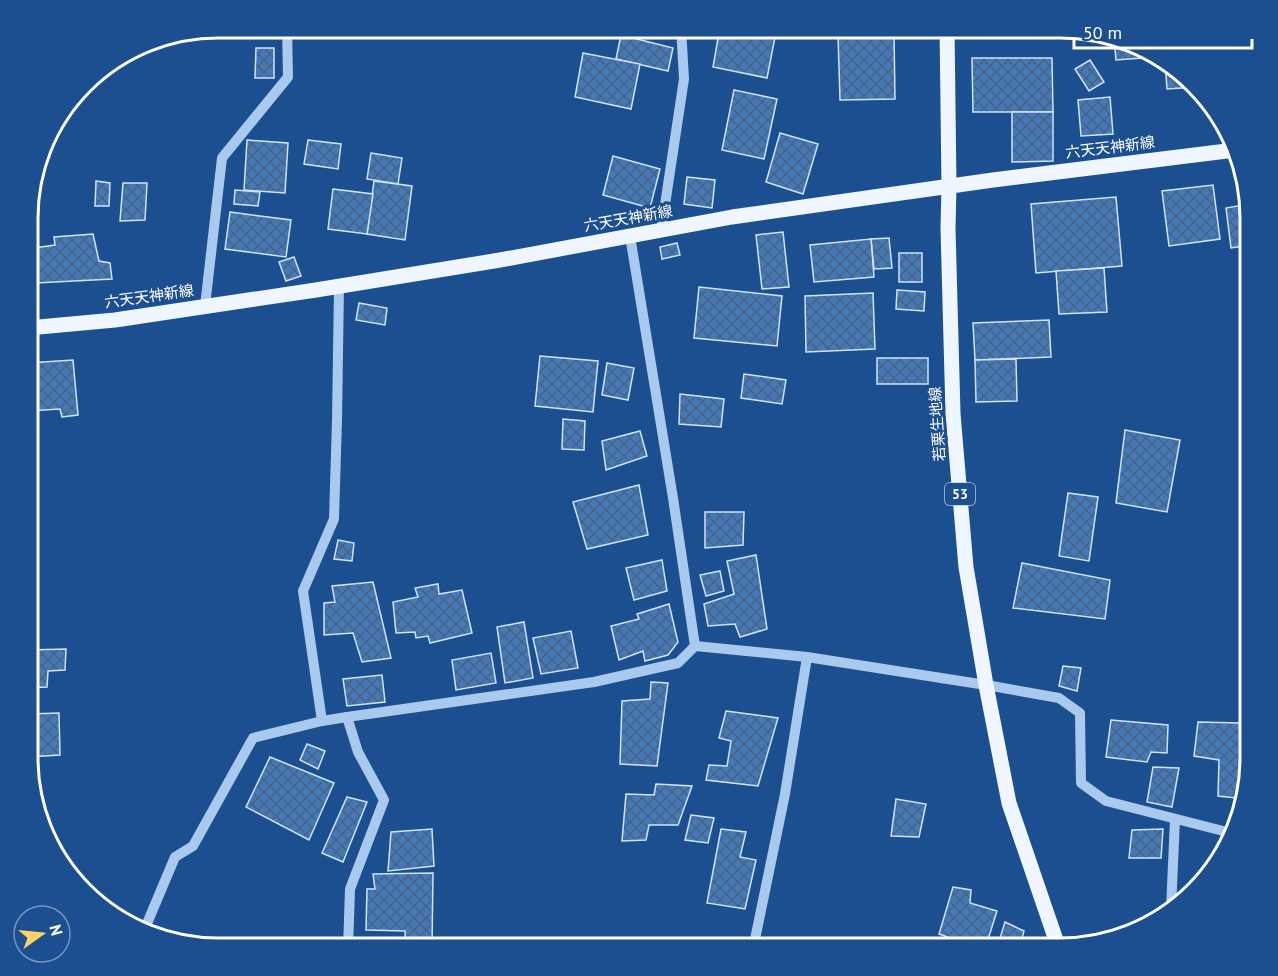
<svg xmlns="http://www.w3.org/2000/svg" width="1278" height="976" font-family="'PT Sans','Noto Sans JP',sans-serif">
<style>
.building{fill:url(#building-cross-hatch);stroke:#cfe3fa;stroke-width:1.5}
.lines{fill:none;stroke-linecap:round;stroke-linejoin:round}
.minor{stroke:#a9c9ee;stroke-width:10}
.major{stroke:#f0f6ff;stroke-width:15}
.labels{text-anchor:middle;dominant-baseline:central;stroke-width:6;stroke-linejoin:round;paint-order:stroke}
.shield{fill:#1b4f8f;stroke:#bbcadd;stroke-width:1.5}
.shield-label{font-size:14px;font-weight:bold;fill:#fff}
.street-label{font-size:15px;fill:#fff;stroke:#1b4f8f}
.rim{fill:none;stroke:#fff;stroke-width:3}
</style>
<defs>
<pattern id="building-cross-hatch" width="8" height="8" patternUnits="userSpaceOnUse" patternTransform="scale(1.5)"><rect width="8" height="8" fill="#4478b7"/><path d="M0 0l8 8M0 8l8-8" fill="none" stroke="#486282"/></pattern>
</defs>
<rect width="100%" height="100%" fill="#1b4f8f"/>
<g class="building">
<path d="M217,27H269V33L217,34Z"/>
<path d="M629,27H655L654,33Z"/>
<path d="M720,27H777L767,78L713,67Z"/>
<path d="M894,34L895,99L840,100L838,35Z"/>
<path d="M621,35L673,48L668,71L616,59Z"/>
<path d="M1114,37L1133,41L1158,57L1116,60Z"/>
<path d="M256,48H274V78H255Z"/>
<path d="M583,53L640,64L631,109L575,97Z"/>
<path d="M972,58H1052L1053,112H973Z"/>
<path d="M1090,60L1104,82L1089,91L1075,69Z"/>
<path d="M1165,61L1186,74L1196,87L1167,89Z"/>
<path d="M734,90L777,99L764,159L722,150Z"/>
<path d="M1110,97L1113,134L1081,136L1078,100Z"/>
<path d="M1012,112H1053V161L1012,162Z"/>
<path d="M780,133L818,144L803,194L766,182Z"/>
<path d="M247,140L288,143L285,193L244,190Z"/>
<path d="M308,140L341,144L338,169L304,164Z"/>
<path d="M371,153L402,158L398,184L367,179Z"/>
<path d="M613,156L660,169L650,208L603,195Z"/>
<path d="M687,177L715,180L712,208L684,204Z"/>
<path d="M96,181L110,183L109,206H95Z"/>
<path d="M374,181L412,186L405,240L367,234Z"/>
<path d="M123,183H147L145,220L120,221Z"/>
<path d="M1213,185L1220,239L1169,246L1162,191Z"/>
<path d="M333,189L373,194L367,234L328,229Z"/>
<path d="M235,190L260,192L258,206L234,204Z"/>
<path d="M1116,197L1122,266L1036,273L1031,204Z"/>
<path d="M1248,204L1251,217V245L1231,248L1226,208Z"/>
<path d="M230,212L291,220L286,257L225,249Z"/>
<path d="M783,232L789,287L762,289L756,235Z"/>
<path d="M93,234L99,261L110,263L112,279L36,283L34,248L55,245L54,237Z"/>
<path d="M889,238L892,268L874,269L871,239Z"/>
<path d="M871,239L874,277L814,282L810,245Z"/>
<path d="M677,243L680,255L662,259L660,247Z"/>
<rect x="899" y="253" width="23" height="29"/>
<path d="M294,257L301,276L286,281L279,262Z"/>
<path d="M1104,268L1107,312L1059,314L1056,271Z"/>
<path d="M699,287L782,296L777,346L694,338Z"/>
<path d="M897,290L925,292L924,311L896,309Z"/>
<path d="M873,293L875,349L806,352L805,296Z"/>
<path d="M359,303L387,308L385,325L356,320Z"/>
<path d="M1049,320L1051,357L975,360L973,323Z"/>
<path d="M540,356L598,361L593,412L535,406Z"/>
<rect x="877" y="358" width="51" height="26"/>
<path d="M1016,359L1017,401L976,402L975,360Z"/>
<path d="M73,360L78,415L62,417L60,409L28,411V363Z"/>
<path d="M607,363L634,368L628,400L602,395Z"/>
<path d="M744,374L786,380L782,404L741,398Z"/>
<path d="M680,394L724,399L721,427L679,424Z"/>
<path d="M563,419L585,421L584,450L562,449Z"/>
<path d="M1125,430L1180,440L1167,512L1116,503Z"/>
<path d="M640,431L647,456L606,470L602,441Z"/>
<path d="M639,485L648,535L587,549L573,502Z"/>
<path d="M1068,493L1098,497L1089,561L1059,556Z"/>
<path d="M705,512H744L743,545L705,548Z"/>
<path d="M338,540L354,543L352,561L334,559Z"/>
<path d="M756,555L767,629L740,637L735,624L708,626L704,604L734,594L727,561Z"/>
<path d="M662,560L667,591L634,600L626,568Z"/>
<path d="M1022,563L1110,580L1105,619L1013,608Z"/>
<path d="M720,571L724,591L706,596L700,575Z"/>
<path d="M373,582L391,658L362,662L353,633L324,635V603L335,602L332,586Z"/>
<path d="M438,584L439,594L462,590L472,633L430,643L428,636L416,638L415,632L396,633L393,602L418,597L415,588Z"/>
<path d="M669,604L678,642L668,655L645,661L643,651L619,660L611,626L639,619L637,614Z"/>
<path d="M524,622L533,678L505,683L497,627Z"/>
<path d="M571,631L578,668L541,674L533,638Z"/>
<path d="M66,649L65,670L48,671L47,687L28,688V650Z"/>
<path d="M491,653L496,683L456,690L452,660Z"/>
<path d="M1063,666L1081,668L1077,691L1059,686Z"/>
<path d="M382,675L385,702L347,706L343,679Z"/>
<path d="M651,682L668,683L657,766L620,764L622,701L650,699Z"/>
<path d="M726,711L778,718L758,786L706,780L709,765L727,766L731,741L719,738Z"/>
<path d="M59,713L60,755L27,757L28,714Z"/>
<path d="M1111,720L1168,725L1167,753L1151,752L1147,762L1106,757Z"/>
<path d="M1198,722L1240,723L1241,745H1251V771L1249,779H1241L1236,798L1218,796L1219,760L1194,756Z"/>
<path d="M307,744L325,751L318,769L300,760Z"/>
<path d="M270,757L334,783L309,840L246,807Z"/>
<path d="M1153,767L1179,768L1172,807L1147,802Z"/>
<path d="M656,784L692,786L678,825H649L646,840L622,841L626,794L654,795Z"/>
<path d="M347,797L367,802L343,862L322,853Z"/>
<path d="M896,799L926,804L919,837L891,836Z"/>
<path d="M691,815L714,818L708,843L685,840Z"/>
<path d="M432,829L434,866L388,871L391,832Z"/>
<path d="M721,829L746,832L740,857L756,860L745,909L707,903Z"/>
<path d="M1163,829L1161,858H1129L1132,830Z"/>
<path d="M433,873L432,949H406L405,931L366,930L367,889H375L373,874Z"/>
<path d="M953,887L971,890L970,903L997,911L985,949H981L939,934Z"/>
<path d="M84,891L105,901L102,908L92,902Z"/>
<path d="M1005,922L1024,931L1019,949L997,948Z"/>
</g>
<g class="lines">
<g class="minor">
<path d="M661,231L684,79L681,27"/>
<path d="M630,236L673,498L695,646L807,657"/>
<path d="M339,286L337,420L334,519L303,591L322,721L347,717"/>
<path d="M205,306L222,158L288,77L287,27"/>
<path d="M1171,909L1175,819"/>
<path d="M143,933L175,857L193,846L253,738L322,721"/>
<path d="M348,949L350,889L384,800L358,752L347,717L594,682L678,663L695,646"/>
<path d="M753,949L785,794L807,657L986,685L1059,698L1080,713L1081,783L1106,801L1235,834"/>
</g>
<g class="major">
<path d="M947,27L949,186L948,228L953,414L966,567L986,685L1009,803L1059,949"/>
<path d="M28,328L115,320L316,290L500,260L732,217L993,180L1235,150"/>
</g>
</g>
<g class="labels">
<rect class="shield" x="945" y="483" width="30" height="22" rx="4.5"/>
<g class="shield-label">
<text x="960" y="494">53</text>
</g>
<g class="street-label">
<text transform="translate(1110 147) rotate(-7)">六天天神新線</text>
<text transform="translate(628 218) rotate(-10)">六天天神新線</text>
<text transform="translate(149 296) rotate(-8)">六天天神新線</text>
<text transform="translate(937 424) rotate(-94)">若栗生地線</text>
</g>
</g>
<path d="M0 0H1278V976H0ZM218 38H1060A180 180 0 0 1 1240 218V758A180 180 0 0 1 1060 938H218A180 180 0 0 1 38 758V218A180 180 0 0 1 218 38Z" fill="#1b4f8f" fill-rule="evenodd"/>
<path class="rim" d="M218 38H1060A180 180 0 0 1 1240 218V758A180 180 0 0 1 1060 938H218A180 180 0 0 1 38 758V218A180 180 0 0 1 218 38Z"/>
<g transform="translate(42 934) rotate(75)"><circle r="28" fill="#1b4f8f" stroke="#7695bc" stroke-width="1.5"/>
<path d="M0-4.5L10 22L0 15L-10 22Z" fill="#ffd166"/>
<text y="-9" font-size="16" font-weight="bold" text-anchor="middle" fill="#ffffff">N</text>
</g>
<path d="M1074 39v9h178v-9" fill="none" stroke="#ffffff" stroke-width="3"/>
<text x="1083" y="39" font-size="18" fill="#ffffff" stroke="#1b4f8f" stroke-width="4.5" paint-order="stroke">50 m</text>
</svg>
